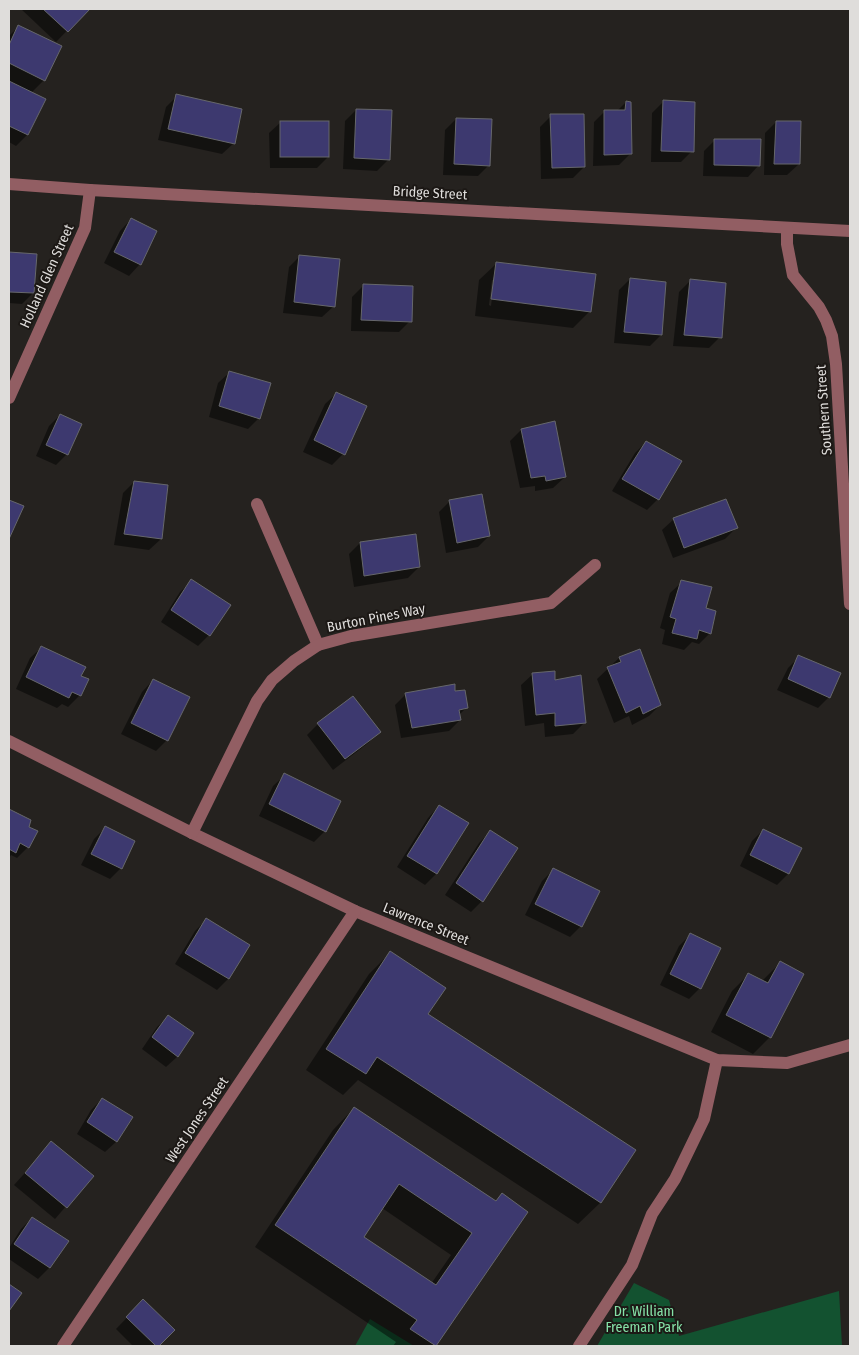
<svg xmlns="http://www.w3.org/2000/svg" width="859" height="1355" font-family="'Fira Sans Condensed',sans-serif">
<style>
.green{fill:#135230}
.shadow{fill:#0007;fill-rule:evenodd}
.building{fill:#3d396f;stroke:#66676b;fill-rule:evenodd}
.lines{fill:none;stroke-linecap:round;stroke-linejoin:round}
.minor{stroke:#925e63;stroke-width:12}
.labels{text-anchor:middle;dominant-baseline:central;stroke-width:4;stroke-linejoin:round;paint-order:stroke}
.street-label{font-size:14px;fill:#dfdddb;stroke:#1c1815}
.park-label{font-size:14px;fill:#85e2a8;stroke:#1c1815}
</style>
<rect width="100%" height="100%" fill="#25221f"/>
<g class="green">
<path d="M634,1283L669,1300L679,1336L839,1291L842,1346H597Z"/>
<path d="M370,1319L414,1346H355Z"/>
</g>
<g class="shadow">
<path d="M21,9H88L56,42Z"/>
<path d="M19,26L44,80L31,93L44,99L27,135L16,146L9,142V36Z"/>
<path d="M177,96L234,143L222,154L158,140L166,107Z"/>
<path d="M626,102L630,154L619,165L593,166L594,122L605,111H617Z"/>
<path d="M663,102L692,151L681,162H651L652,113Z"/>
<path d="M356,110L389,159L377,171L343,169L345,121Z"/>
<path d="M551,116L584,167L573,178L541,179L540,127Z"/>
<path d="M456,119L489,165L478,176L443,175L445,130Z"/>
<path d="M281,122L328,157L317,168H270L269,133Z"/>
<path d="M776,122L799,164L787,175H764L765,133Z"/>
<path d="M715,140L759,165L748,177L703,176L704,151Z"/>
<path d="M131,219L140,264L129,276L104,263L120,231Z"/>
<path d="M9,253L35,255L33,293L22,304L9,303Z"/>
<path d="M300,256L334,306L322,317L283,313L289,267Z"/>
<path d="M496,264L590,311L573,328L475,316L479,280ZM492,280H494L491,306L489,305Z"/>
<path d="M630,279L661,335L650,346L614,343L619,290Z"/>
<path d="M690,281L720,337L709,348L673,346L679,292Z"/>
<path d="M364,285L410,321L399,332L351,331L352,297Z"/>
<path d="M230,372L259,418L248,429L209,417L218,383Z"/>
<path d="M337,393L343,454L332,465L303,452L325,404Z"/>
<path d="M60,415L67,454L56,465L36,456L49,426Z"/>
<path d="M521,430L565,477L553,488L535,491V486L520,488L510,441Z"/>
<path d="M646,442L658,499L647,510L612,491L635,453Z"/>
<path d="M134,482L161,539L149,550L114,545L123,493Z"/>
<path d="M450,501L489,536L478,547L446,553L439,512Z"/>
<path d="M674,519L736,528L725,539L673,558L662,530Z"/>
<path d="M360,543L419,567L408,578L354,587L349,554Z"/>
<path d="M192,581L229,606L209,635L198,646L161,622L180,592Z"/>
<path d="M682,582L704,609L710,633L699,644L692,642L684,650L662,644L665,630L660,628L670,593Z"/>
<path d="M42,647L79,676L87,680L79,696L68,707L62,704L57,708L16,689L30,658Z"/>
<path d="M639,651L660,705L649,716L632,725L629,716L614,723L597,679L619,658Z"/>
<path d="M799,657L829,697L818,708L777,690L788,668Z"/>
<path d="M533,674L554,681L584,723L573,734L545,737L544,723L525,726L521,685Z"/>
<path d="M153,680L167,740L156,751L121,734L142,692Z"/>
<path d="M406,694L466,708L459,715L460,720L449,731L401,738L395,705Z"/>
<path d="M318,724L379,732L368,743L333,770L307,735Z"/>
<path d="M285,775L325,831L314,842L259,816L273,786Z"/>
<path d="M439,806L467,824L436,874L425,885L397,867L428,818Z"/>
<path d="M9,810L30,820L27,828L28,847L17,858L11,855L9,858Z"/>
<path d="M105,828L121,868L110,879L81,865L94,839Z"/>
<path d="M763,830L788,874L777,885L740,866L752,841Z"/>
<path d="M490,832L482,901L471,912L445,895L479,843Z"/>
<path d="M553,870L581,926L570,937L525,915L542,881Z"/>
<path d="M206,920L248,945L228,979L217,990L175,964L195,931Z"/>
<path d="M690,935L700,988L689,999L660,985L679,946Z"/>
<path d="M390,953L427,1015L634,1150L600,1203L578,1224L358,1080L343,1095L306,1070L369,974Z"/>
<path d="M780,963L770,1037L753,1054L711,1032L732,991L749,974L762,981Z"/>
<path d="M169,1016L178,1056L166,1067L142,1049L157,1027Z"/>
<path d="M102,1099L117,1141L105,1152L77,1134L91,1110Z"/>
<path d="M354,1108L495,1202L502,1195L434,1346H393L396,1342L255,1247L333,1130ZM382,1208L451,1255L431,1284L362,1237Z"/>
<path d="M52,1143L92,1176L55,1219L14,1185Z"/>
<path d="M32,1218L67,1241L49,1268L38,1279L9,1259V1248L21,1229Z"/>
<path d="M143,1301L173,1330L157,1346H133L116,1329Z"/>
</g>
<g class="building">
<path d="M43,9H90L68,32Z"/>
<path d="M18,25L62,46L45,81L9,63V45Z"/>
<path d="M9,81L46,99L28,135L9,126Z"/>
<path d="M176,94L242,109L235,144L168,129Z"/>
<path d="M663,100L695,102L694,152L661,151Z"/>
<path d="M626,101L631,102L632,154L604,155V110H625Z"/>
<path d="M356,109L392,110L390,160L354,158Z"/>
<path d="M550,114H584L585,167L552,168Z"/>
<path d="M456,118L492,119L490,166L454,164Z"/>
<rect x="280" y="121" width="49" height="36"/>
<path d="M776,121H801L800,164H774Z"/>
<path d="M714,139H761L760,166L714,165Z"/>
<path d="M131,218L157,231L141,265L114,252Z"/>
<path d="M9,252L37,254L34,293L9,292Z"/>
<path d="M299,255L340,259L335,307L294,302Z"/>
<path d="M496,262L596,274L591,312L491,299Z"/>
<path d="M630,278L666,282L662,335L624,332Z"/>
<path d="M690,279L726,283L722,338L684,335Z"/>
<path d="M363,284L413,286L412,322L361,320Z"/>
<path d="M229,371L271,383L260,419L219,406Z"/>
<path d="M336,392L367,406L345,455L314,440Z"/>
<path d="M60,414L82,424L68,455L46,445Z"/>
<path d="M555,421L566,477L546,481L545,476L531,478L521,429Z"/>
<path d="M646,441L682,461L659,500L622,479Z"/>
<path d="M134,481L168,485L162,539L124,534Z"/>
<path d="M482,494L490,536L457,543L449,500Z"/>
<path d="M726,499L738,528L684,548L673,518Z"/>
<path d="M9,500L24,506L9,539Z"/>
<path d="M416,534L420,567L364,576L360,542Z"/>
<path d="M191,579L231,605L210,636L171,610Z"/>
<path d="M681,580L712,587L706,608L716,611L711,634L699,630L697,639L672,633L676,619L670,617Z"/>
<path d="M41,646L86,667L81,676L89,679L81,696L72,692L69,698L26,677Z"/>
<path d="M640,649L661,705L643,714L640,706L626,713L607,667L621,662L619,657Z"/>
<path d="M798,655L841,673L830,698L788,679Z"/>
<path d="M555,671V680L581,675L586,723L555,726V713L536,715L532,673Z"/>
<path d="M153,679L190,697L168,741L131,723Z"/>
<path d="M455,684V691L465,690L468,708L459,710L461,720L412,728L405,693Z"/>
<path d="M353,696L381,732L345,759L317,723Z"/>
<path d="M284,773L341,801L326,832L269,804Z"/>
<path d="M439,805L469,823L437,874L407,856Z"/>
<path d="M9,809L31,820L29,827L38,831L29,848L20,843L16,853L9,849Z"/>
<path d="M105,826L135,841L122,869L91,854Z"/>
<path d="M763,829L802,848L789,874L750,855Z"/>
<path d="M490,830L518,848L483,902L456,883Z"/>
<path d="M553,868L600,891L582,927L535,904Z"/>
<path d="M206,918L250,945L229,979L185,953Z"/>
<path d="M690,933L721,948L701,989L670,974Z"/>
<path d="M390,951L446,988L428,1014L636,1150L601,1203L377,1057L366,1074L326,1049Z"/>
<path d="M780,961L804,974L771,1038L726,1015L748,973L768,983Z"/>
<path d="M168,1015L194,1033L178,1057L152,1037Z"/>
<path d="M102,1098L133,1117L117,1142L87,1122Z"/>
<path d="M354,1107L496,1201L502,1193L528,1212L436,1346L410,1329L417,1320L275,1225ZM399,1184L472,1233L436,1285L364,1237Z"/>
<path d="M51,1141L94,1176L67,1208L25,1173Z"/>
<path d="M32,1217L69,1241L50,1268L14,1244Z"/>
<path d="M9,1284L22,1293L9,1311Z"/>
<path d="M143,1299L175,1330L159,1346H156L126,1317Z"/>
</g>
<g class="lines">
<g class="minor">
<path d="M9,184L90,190L850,231"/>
<path d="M787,228V244L793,275L819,307L826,320L832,336L836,364L850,604"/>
<path d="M9,398L85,228L90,190"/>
<path d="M257,504L318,645"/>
<path d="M9,741L192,833L355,911L717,1060L787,1063L850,1045"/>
<path d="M192,833L257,701L272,680L294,661L318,645L351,636L551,603L595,565"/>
<path d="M63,1346L355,911"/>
<path d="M579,1346L632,1265L652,1214L675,1179L704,1119L717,1060"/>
</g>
</g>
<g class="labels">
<g class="street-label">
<text transform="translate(430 193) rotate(3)">Bridge Street</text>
<text transform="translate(47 276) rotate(-66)">Holland Glen Street</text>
<text transform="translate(824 410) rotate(-94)">Southern Street</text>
<text transform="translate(376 618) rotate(-11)">Burton Pines Way</text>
<text transform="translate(426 924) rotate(22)">Lawrence Street</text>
<text transform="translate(197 1120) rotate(-56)">West Jones Street</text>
</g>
<g class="park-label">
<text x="644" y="1311">Dr. William<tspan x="644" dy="16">Freeman Park</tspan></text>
</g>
</g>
<rect width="859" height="1355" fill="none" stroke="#dfdddb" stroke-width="20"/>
</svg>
